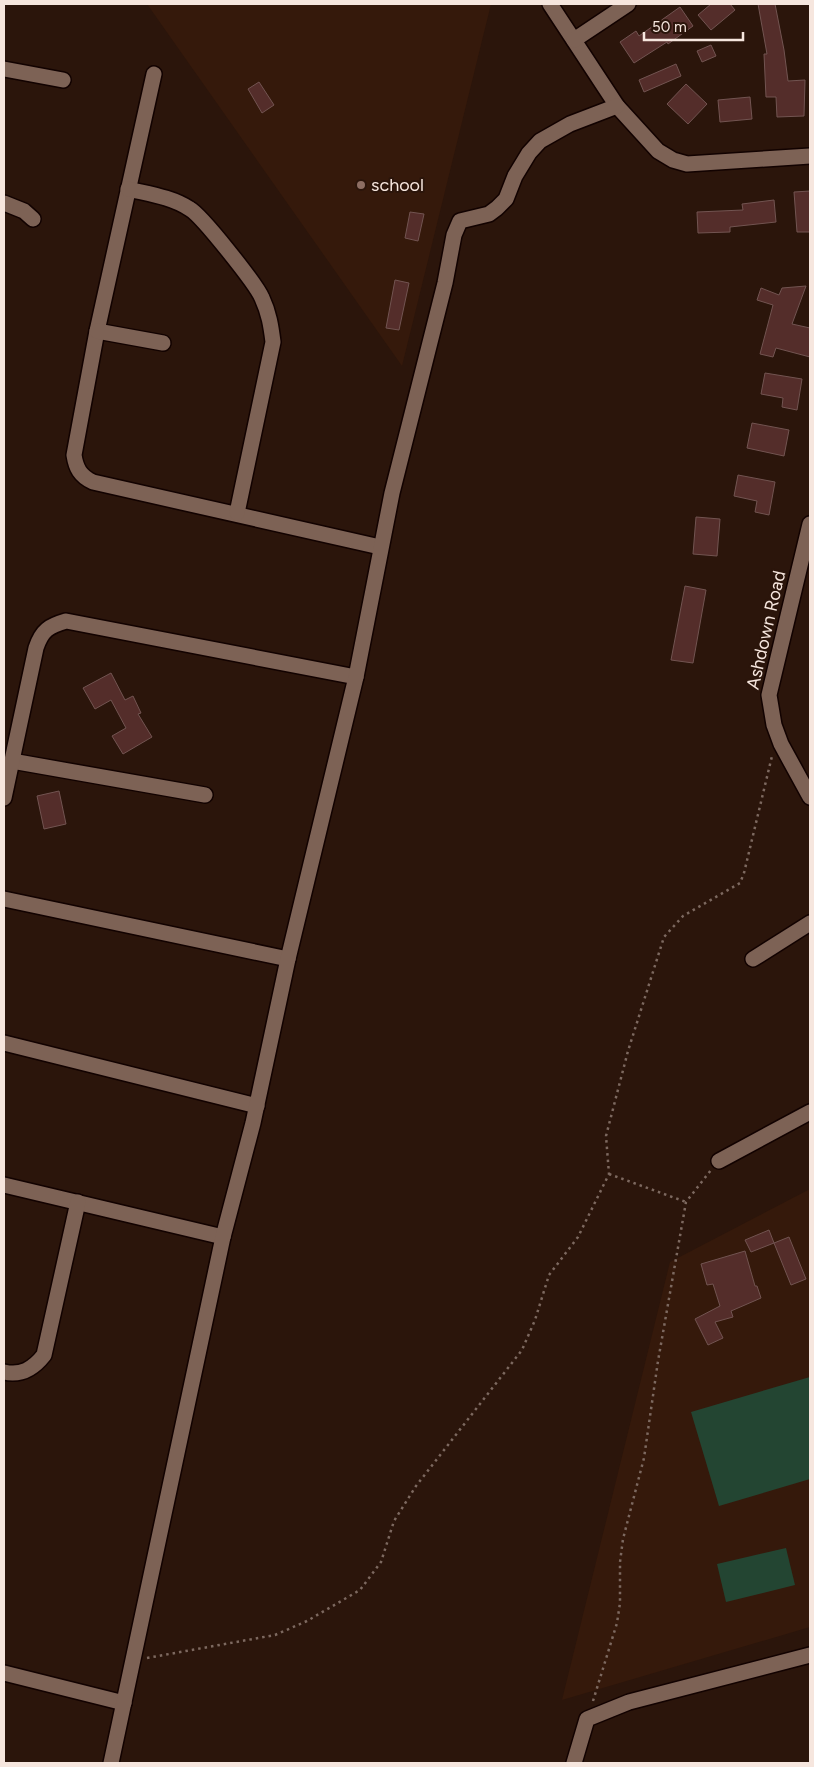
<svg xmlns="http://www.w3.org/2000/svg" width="814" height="1767" font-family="Figtree,sans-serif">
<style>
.built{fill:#35190b}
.green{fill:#234532}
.building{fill:#542d2a;stroke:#725451}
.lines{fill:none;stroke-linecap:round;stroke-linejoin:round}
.minor-casing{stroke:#120200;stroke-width:18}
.path{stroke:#7d6960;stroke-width:2.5;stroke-dasharray:2.5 4;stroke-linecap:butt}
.minor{stroke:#7d6255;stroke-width:15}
.education-dot{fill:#8d6e63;stroke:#2b150b;stroke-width:2}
.labels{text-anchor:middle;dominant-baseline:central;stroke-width:4;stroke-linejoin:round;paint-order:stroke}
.poi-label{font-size:18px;fill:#f6e6de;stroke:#2b150b;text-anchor:start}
.street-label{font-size:18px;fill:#f6e6de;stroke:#2b150b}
</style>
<rect width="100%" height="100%" fill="#2b150b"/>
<g class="built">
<path d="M147,4H491L402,366Z"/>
<path d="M810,1189V1627L562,1700L670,1262Z"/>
</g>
<g class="green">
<path d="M810,1377V1479L719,1506L691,1412Z"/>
<path d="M786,1548L795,1585L726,1602L717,1564Z"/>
</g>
<g class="building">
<path d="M711,4H730L735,10L711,30L698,15Z"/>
<path d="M758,4H775L784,50L788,81L805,80L804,116L777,117L776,97H766L764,54H767Z"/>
<path d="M680,7L693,26L668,44L667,42L634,63L620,42L636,31L639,36Z"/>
<path d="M711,45L716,56L702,62L697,51Z"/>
<path d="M676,64L681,76L644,92L639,80Z"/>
<path d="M259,82L274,105L262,113L248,89Z"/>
<path d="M686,84L707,104L688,124L667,104Z"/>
<path d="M750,97L752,119L720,122L718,100Z"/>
<path d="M810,191V232H797L794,192Z"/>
<path d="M774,200L776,222L730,227V232L698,233L697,212L743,210L742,204Z"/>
<path d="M410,212L424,214L418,241L405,238Z"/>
<path d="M395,280L409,283L399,330L386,328Z"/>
<path d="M806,286L792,324L810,328V357L776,348L773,357L760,354L773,305L757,300L761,288L779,295L782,288Z"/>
<path d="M765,373L802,379L797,410L782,407L783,398L761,394Z"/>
<path d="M752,423L789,430L784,456L747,448Z"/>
<path d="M738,475L775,482L769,515L755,512L757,501L734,496Z"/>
<path d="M696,517L720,519L717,556L693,554Z"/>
<path d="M685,586L706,590L693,663L671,660Z"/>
<path d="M111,673L125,700L133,696L141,713L138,714L152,737L123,754L112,736L126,728L111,700L95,709L83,688Z"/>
<path d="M59,791L66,824L44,829L37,796Z"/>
<path d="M769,1230L774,1243L751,1252L745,1240Z"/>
<path d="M789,1237L806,1279L791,1285L774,1243Z"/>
<path d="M745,1251L755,1286H757L761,1298L731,1311L733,1317L715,1322L723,1338L708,1345L695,1319L720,1306L713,1284L707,1285L701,1264Z"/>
</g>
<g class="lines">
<g class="minor-casing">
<g id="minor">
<path d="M550,4L617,106L658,151L673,160L687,164L810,156"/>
<path d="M574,40L628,4"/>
<path d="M4,69L63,80"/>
<path d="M154,74L97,331L74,455C76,468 80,476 93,482L380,547"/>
<path d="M128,189C149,194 172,197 190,209C202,216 256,284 262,298C269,313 271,326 273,342L237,513"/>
<path d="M4,203L24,211L33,219"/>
<path d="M97,331L163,343"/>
<path d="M810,524L769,695L774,725L781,744L810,797"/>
<path d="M12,761L205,795"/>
<path d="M4,798L36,648C42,630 49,626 66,621L356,677"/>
<path d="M4,899L288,959"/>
<path d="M753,959L810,923"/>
<path d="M4,1043L257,1106"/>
<path d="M719,1161L810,1112"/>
<path d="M4,1185L223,1237"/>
<path d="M4,1372C21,1376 33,1369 44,1355L78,1202"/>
<path d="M4,1673L124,1703"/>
<path d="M111,1763L223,1237L253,1123L288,959L356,677L392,493L445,283L454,235L460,221L489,214L497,208L506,199L515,176L529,153L540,141L570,124L617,106"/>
<path d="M574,1763L587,1719L629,1702L810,1655"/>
</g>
</g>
<g class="path">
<path d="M609,1174L686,1202"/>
<path d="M147,1658L275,1635L307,1621L360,1590L381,1562L394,1521L416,1486L522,1350L535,1320L549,1275L578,1237L609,1174L606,1136L628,1051L664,937L683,916L740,883L744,873L772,756"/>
<path d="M593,1701L617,1623L620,1603V1562L623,1539L644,1458L658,1361L686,1202L711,1170"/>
</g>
<use href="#minor" class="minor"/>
</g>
<circle class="education-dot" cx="361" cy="185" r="5"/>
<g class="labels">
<g class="poi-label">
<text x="371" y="185">school</text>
</g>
<g class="street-label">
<text transform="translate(766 630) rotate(-77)">Ashdown Road</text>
</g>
</g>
<rect width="814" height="1767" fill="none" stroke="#f6e6de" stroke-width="10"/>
<path d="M644 32v8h99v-8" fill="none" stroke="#f6e6de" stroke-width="2.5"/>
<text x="652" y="32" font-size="15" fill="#f6e6de" stroke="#2b150b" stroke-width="4" paint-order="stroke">50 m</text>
</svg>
